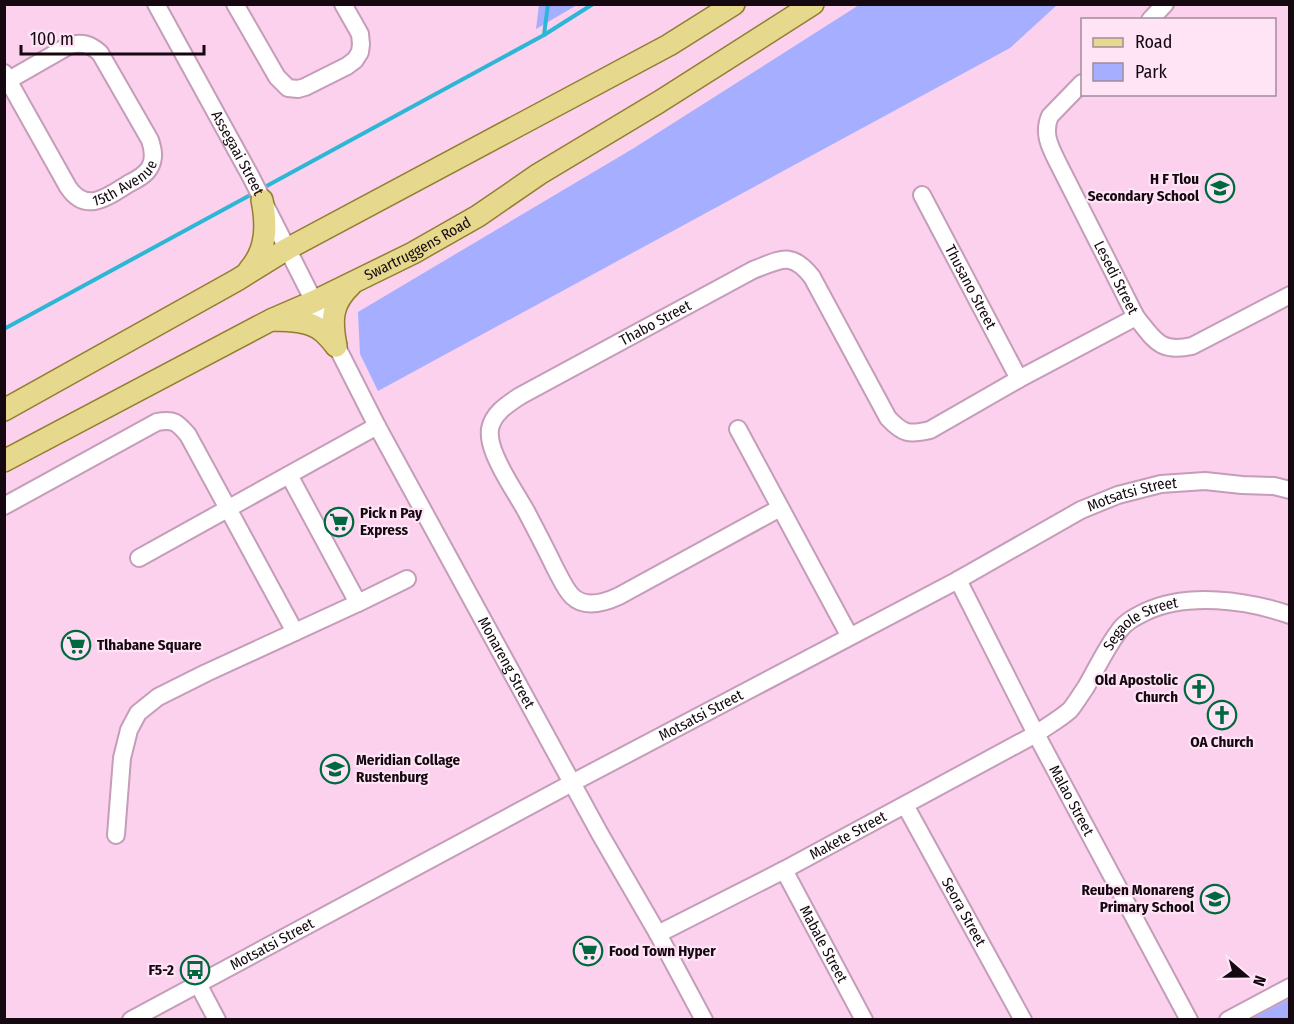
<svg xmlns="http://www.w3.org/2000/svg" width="1294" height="1024" font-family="'Fira Sans Condensed',sans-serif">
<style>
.green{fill:#a6afff}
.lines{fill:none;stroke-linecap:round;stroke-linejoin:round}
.stream{stroke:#2db6d6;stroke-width:4}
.minor-casing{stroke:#c59db8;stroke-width:20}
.major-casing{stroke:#927e30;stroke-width:24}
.minor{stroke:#fff;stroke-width:16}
.major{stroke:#e6d88d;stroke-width:21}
.labels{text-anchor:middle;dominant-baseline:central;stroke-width:4.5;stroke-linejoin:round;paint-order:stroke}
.street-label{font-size:15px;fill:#150811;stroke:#fee4f5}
.poi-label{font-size:15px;font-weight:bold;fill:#150811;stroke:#fee4f5;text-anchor:end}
</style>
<rect width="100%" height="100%" fill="#fbd1ed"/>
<g class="green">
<path d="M539,5V4L577,5L536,29Z"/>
<path d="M859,5H1057L1010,48L378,391L360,354L358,312L634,148Z"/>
<path d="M1289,999V1019H1251Z"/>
</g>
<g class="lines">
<g class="stream">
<path d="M544,35L548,4"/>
<path d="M263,188L544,35L593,4"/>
<path d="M4,329L254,193"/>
</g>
<g class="minor-casing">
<g id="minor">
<path id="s1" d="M156,4L251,177L377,426L600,834L658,934L704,1020"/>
<path d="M235,4L277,77L288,88L298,89L305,87L347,66L355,60L360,52L361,44L360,34L343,4"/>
<path d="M1150,20L1165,4"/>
<path id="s2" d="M4,73L68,187C86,214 107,197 128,184C136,180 146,175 150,167C155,158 153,149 150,140L100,53C90,44 82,42 70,45L9,80"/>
<path id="s3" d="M1082,83L1050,116C1042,134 1051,149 1059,165L1136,317C1155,341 1160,353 1192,346L1290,295"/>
<path id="s4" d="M922,195L1019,379"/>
<path d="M738,429L849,635"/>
<path d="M289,475L358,603"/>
<path d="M4,506L157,422C174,419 177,422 188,435L295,632"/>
<path id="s5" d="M780,508L619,596C604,603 585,609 572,596C565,589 560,577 555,568C546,549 536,530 526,511C516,493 503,475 495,455C492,448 489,437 490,429C493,413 508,404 520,396L753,270C780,260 791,250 812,277L888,418C903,434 909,435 930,430L1019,379L1136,317"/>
<path d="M139,558L377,426"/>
<path id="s6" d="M958,580L1036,734L1189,1020"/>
<path id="s7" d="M905,805L1023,1020"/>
<path d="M116,835L122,758L129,730L138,713L158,697L206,673L358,603L407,579"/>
<path id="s8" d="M784,870L864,1020"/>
<path id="s9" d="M658,934L784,870L1036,734C1047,726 1060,719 1070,710C1076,703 1081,694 1086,687C1097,668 1106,648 1119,631C1125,622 1135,617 1145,612C1187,592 1247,600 1290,615"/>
<path d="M198,984L217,1020"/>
<path id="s10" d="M131,1020L572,783L958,580L1081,510L1118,495L1161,484L1205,481L1242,485L1274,486L1290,490"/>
<path d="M1228,1020L1290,987"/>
</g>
</g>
<g class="major-casing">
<g id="major">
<path d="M249,270C267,250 267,225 262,200"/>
<path d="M273,320C289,321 309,320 322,331C327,335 332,341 336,346"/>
<path d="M336,346C331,320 331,304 351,285"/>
<path d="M4,410L237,280L287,249L669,45L734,4"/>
<path id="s11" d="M4,461L271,320L315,301L413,253L478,216L539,174L659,102L813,4"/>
</g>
</g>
<use href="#minor" class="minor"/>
<use href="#major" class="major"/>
</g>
<defs>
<g id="school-ring" transform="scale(1.5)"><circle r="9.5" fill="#fee4f5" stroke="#006940" stroke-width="1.5"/><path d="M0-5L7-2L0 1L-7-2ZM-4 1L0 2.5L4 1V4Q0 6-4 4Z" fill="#006940"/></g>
<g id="supermarket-ring" transform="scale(1.5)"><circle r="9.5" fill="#fee4f5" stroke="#006940" stroke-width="1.5"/><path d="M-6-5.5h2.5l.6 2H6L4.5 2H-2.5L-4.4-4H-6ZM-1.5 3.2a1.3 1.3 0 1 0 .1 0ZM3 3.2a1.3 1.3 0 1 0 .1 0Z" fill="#006940"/></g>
<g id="church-ring" transform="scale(1.5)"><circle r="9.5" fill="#fee4f5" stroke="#006940" stroke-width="1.5"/><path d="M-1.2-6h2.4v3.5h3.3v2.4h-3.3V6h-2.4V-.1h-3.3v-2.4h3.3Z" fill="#006940"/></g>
<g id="university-ring" transform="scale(1.5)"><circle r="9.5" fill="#fee4f5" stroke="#006940" stroke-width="1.5"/><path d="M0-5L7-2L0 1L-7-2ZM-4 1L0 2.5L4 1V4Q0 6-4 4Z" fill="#006940"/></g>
<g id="bus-ring" transform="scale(1.5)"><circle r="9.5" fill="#fee4f5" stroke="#006940" stroke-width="1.5"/><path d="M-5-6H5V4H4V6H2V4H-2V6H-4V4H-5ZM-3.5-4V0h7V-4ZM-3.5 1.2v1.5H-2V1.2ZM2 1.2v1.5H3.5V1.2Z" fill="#006940"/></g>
</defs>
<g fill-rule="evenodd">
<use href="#school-ring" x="1220" y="188"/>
<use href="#supermarket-ring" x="339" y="522"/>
<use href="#supermarket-ring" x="76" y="645"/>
<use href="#church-ring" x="1199" y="689"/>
<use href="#church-ring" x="1222" y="715"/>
<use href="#university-ring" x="335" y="769"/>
<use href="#school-ring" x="1215" y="899"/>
<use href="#supermarket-ring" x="588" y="951"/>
<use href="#bus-ring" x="195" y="970"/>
</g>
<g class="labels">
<g class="street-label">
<text stroke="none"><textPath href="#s1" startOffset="170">Assegaai Street</textPath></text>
<text stroke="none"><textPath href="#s2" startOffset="198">15th Avenue</textPath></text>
<text stroke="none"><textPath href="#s11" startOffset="465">Swartruggens Road</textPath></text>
<text stroke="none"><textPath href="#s3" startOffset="224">Lesedi Street</textPath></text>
<text stroke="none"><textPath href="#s4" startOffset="104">Thusano Street</textPath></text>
<text stroke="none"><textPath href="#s5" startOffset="621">Thabo Street</textPath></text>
<text stroke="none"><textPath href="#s10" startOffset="1132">Motsatsi Street</textPath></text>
<text stroke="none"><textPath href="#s9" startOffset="585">Segaole Street</textPath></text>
<text stroke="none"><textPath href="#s1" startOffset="746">Monareng Street</textPath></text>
<text stroke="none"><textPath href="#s10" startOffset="646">Motsatsi Street</textPath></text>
<text stroke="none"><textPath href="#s6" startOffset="248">Malao Street</textPath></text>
<text stroke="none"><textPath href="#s9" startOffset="214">Makete Street</textPath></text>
<text stroke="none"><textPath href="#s7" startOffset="122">Seora Street</textPath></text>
<text stroke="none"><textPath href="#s10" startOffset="160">Motsatsi Street</textPath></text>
<text stroke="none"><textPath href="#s8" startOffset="84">Mabale Street</textPath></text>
</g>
<g class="poi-label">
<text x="1199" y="179">H F Tlou<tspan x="1199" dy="17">Secondary School</tspan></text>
<text x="360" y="513" text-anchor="start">Pick n Pay<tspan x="360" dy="17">Express</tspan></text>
<text x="97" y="645" text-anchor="start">Tlhabane Square</text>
<text x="1178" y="680">Old Apostolic<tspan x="1178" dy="17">Church</tspan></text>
<text x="1222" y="742" text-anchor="middle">OA Church</text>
<text x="356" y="760" text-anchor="start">Meridian Collage<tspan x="356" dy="17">Rustenburg</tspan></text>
<text x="1194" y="890">Reuben Monareng<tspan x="1194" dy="17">Primary School</tspan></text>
<text x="609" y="951" text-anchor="start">Food Town Hyper</text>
<text x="174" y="970">F5-2</text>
</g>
</g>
<rect width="1294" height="1024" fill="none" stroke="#150811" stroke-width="12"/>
<rect x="1081" y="18" width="195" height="78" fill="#fee4f5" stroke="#a18c9a" stroke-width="1.5"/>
<rect x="1093" y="38" width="30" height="9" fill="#e6d88d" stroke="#a18c9a" stroke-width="1.5"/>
<text x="1135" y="48" font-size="18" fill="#150811">Road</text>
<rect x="1093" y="63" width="30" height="18" fill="#a6afff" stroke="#a18c9a" stroke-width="1.5"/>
<text x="1135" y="78" font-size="18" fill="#150811">Park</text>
<g transform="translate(1246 976) rotate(110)" stroke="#fee4f5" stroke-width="4.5" paint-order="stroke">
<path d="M0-4.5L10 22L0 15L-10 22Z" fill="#150811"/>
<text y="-9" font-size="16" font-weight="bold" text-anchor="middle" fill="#150811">N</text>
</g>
<path d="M21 45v9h183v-9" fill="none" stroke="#150811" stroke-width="3"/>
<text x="30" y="45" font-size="18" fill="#150811" stroke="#fee4f5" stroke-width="4.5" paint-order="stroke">100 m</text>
</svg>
